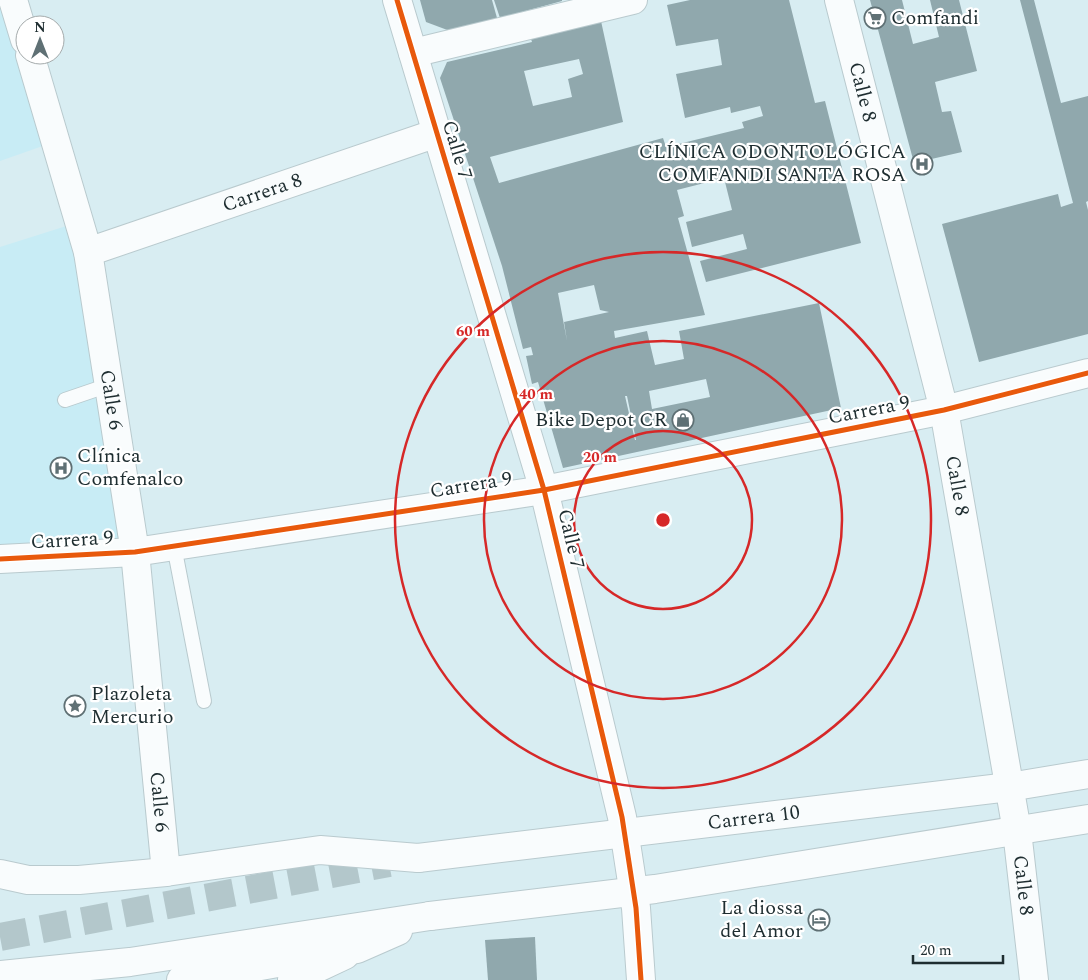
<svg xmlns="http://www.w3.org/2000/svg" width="1088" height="980" font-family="Spectral,serif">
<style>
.built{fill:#c8ecf5}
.building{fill:#90a8ad;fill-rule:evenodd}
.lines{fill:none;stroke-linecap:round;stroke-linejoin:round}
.primary-tunnel{stroke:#b3c7cb;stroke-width:28;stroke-dasharray:28 14;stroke-linecap:butt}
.lane-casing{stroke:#b9cace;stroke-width:16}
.street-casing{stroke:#b9cace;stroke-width:30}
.secondary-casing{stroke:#b9cace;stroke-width:30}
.primary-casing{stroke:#b9cace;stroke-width:30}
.lane{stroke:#f9fcfd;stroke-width:14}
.street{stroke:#f9fcfd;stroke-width:28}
.secondary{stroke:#f9fcfd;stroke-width:28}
.primary{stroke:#f9fcfd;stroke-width:28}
.cycleway-casing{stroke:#fff;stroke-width:8}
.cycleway{stroke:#e8590c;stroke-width:5}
.ring{fill:none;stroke:#d62828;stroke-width:2.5}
.labels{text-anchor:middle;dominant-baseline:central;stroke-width:4.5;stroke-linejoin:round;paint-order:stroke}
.poi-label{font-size:20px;fill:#1e2d30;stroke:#fff;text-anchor:start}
.street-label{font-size:20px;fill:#1e2d30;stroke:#fff}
.centre{fill:#d62828;stroke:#fff;stroke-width:2.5}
.ring-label{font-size:15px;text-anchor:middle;font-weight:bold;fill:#d62828;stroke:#fff;stroke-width:4.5;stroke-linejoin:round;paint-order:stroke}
</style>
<rect width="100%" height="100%" fill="#d8edf2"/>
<g class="built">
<path d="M0,0L57,141L0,161Z"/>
<path d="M79,222L135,552L0,559V247Z"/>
</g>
<g class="building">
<path d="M420,0H492L497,18L450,31L426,22Z"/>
<path d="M494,0H562V1L500,18Z"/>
<path d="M690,0H789L815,103L825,101L861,243L706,282L700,261L747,249L743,234L692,247L686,222L732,210L724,178L677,190L684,216L678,218L705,315L614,331L615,338L647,331L655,365L684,359L679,331L819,303L841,408L563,468L538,382L532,384L526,356L533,355L531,347L523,349L502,266L440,78L447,62L532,42L531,39L601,21L623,122L490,157L499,183L663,138L666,147L744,128L742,122L763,116L760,106L731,113L730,107L685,118L676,74L722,65L718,39L676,46L667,5ZM579,59L583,74L568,79L572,97L533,106L524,71ZM594,285L600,310L609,312L564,322L567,341L558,293ZM706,379L710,397L652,409L649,391ZM625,396H627L636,440H635Z"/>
<path d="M870,0H902L913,44L939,37L930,0H959L977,71L935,82L942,112L951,111L962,152L914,163Z"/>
<path d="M1020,0H1034L1061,103L1088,96V201L1086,202L1088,210V334L979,362L942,224L1058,194L1061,207L1073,203Z"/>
<path d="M535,937L537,980H488L485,940Z"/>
</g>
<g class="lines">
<path class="primary-tunnel" d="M0,937L389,863"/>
<g class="lane-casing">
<g id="lane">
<path d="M65,400L109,385"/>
<path d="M174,546L204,701"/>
</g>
</g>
<g class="street-casing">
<g id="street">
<path d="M13,0L25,40"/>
<path d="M397,0L544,490L622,817L636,908L641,980"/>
<path d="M413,53L633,0"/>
<path id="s1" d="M30,55L88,252L135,552L166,872"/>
<path id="s2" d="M88,252L437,133"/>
<path d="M0,559L135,552L544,490L944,410L1088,373"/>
<path d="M292,980L345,955"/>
</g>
</g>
<g class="secondary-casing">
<g id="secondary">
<path id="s3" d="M839,0L944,410L1017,831L1034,980"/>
<path id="s4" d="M418,858L1009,787L1088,774"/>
<path d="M430,916L655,889L1088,819"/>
</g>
</g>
<g class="primary-casing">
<g id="primary">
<path d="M0,874L28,880H79L166,872L320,850L418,858"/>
<path d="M0,975L130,962L430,916"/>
<path d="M181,980L357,949L398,931"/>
</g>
</g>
<use href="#lane" class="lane"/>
<use href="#street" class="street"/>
<use href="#secondary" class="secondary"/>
<use href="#primary" class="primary"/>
<g class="cycleway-casing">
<g id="cycleway">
<path d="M397,0L544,490L622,817L636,908L641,980"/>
<path d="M0,559L135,552L544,490L944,410L1088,373"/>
</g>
</g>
<use href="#cycleway" class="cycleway"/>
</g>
<g class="ring">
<circle cx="663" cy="520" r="89"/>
<circle cx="663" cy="520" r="179"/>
<circle cx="663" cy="520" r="268"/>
</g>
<defs>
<g id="supermarket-ring" transform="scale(1.125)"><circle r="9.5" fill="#fff" stroke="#5f7074" stroke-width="1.5"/><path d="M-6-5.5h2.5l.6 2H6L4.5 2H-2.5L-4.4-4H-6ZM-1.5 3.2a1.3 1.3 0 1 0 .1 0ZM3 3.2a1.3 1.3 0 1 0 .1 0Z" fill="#5f7074"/></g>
<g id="hospital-ring" transform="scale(1.125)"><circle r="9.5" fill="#fff" stroke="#5f7074" stroke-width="1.5"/><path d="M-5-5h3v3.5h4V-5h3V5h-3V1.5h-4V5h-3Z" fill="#5f7074"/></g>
<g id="shop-ring" transform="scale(1.125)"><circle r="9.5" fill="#fff" stroke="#5f7074" stroke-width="1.5"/><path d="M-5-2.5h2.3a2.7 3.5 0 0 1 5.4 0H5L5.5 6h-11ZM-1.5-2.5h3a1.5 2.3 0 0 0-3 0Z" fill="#5f7074"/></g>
<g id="sight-ring" transform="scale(1.125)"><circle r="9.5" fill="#fff" stroke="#5f7074" stroke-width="1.5"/><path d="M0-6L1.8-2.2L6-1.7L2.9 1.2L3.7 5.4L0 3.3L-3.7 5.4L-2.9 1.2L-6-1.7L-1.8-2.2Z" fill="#5f7074"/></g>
<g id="hotel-ring" transform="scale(1.125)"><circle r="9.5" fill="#fff" stroke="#5f7074" stroke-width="1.5"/><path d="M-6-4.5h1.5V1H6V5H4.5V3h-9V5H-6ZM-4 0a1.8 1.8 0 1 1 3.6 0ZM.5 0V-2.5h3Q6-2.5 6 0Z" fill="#5f7074"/></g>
</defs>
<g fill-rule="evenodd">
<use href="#supermarket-ring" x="875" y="18"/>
<use href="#hospital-ring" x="922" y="164"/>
<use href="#shop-ring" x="683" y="420"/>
<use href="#hospital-ring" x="61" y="468"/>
<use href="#sight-ring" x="75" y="706"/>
<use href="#hotel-ring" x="819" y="920"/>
</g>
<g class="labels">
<g class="poi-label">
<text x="891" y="18">Comfandi</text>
<text x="906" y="152" text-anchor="end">CLÍNICA ODONTOLÓGICA<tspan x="906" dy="23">COMFANDI SANTA ROSA</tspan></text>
<text x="667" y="420" text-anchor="end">Bike Depot CR</text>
<text x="77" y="456">Clínica<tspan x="77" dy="23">Comfenalco</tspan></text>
<text x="91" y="694">Plazoleta<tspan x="91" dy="23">Mercurio</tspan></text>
<text x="803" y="908" text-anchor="end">La diossa<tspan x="803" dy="23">del Amor</tspan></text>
</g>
<g class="street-label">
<text stroke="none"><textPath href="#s3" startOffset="95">Calle 8</textPath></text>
<text transform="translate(457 150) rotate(73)">Calle 7</text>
<text stroke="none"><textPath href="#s2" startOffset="184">Carrera 8</textPath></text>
<text stroke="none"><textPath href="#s1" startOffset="355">Calle 6</textPath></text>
<text transform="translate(869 410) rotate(-11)">Carrera 9</text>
<text transform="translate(471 485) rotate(-9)">Carrera 9</text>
<text stroke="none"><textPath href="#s3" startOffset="500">Calle 8</textPath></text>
<text transform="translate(571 539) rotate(77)">Calle 7</text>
<text transform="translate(72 540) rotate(-3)">Carrera 9</text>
<text stroke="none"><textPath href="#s1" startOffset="760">Calle 6</textPath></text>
<text stroke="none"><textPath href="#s4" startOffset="338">Carrera 10</textPath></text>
<text stroke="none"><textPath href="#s3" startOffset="905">Calle 8</textPath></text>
</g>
</g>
<circle cx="663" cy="520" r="8" class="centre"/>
<g class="ring-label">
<text x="473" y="336">60 m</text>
<text x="536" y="399">40 m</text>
<text x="600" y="462">20 m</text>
</g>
<g transform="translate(40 40)"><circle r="24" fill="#ffffff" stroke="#a5abac"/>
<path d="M0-4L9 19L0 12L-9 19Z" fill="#5f7074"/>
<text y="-8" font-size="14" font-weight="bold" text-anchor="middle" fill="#1e2d30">N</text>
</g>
<path d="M913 955v8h90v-8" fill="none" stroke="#1e2d30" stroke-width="2.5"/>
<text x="920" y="955" font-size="15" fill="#1e2d30" stroke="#ffffff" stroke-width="4" paint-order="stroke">20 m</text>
</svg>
